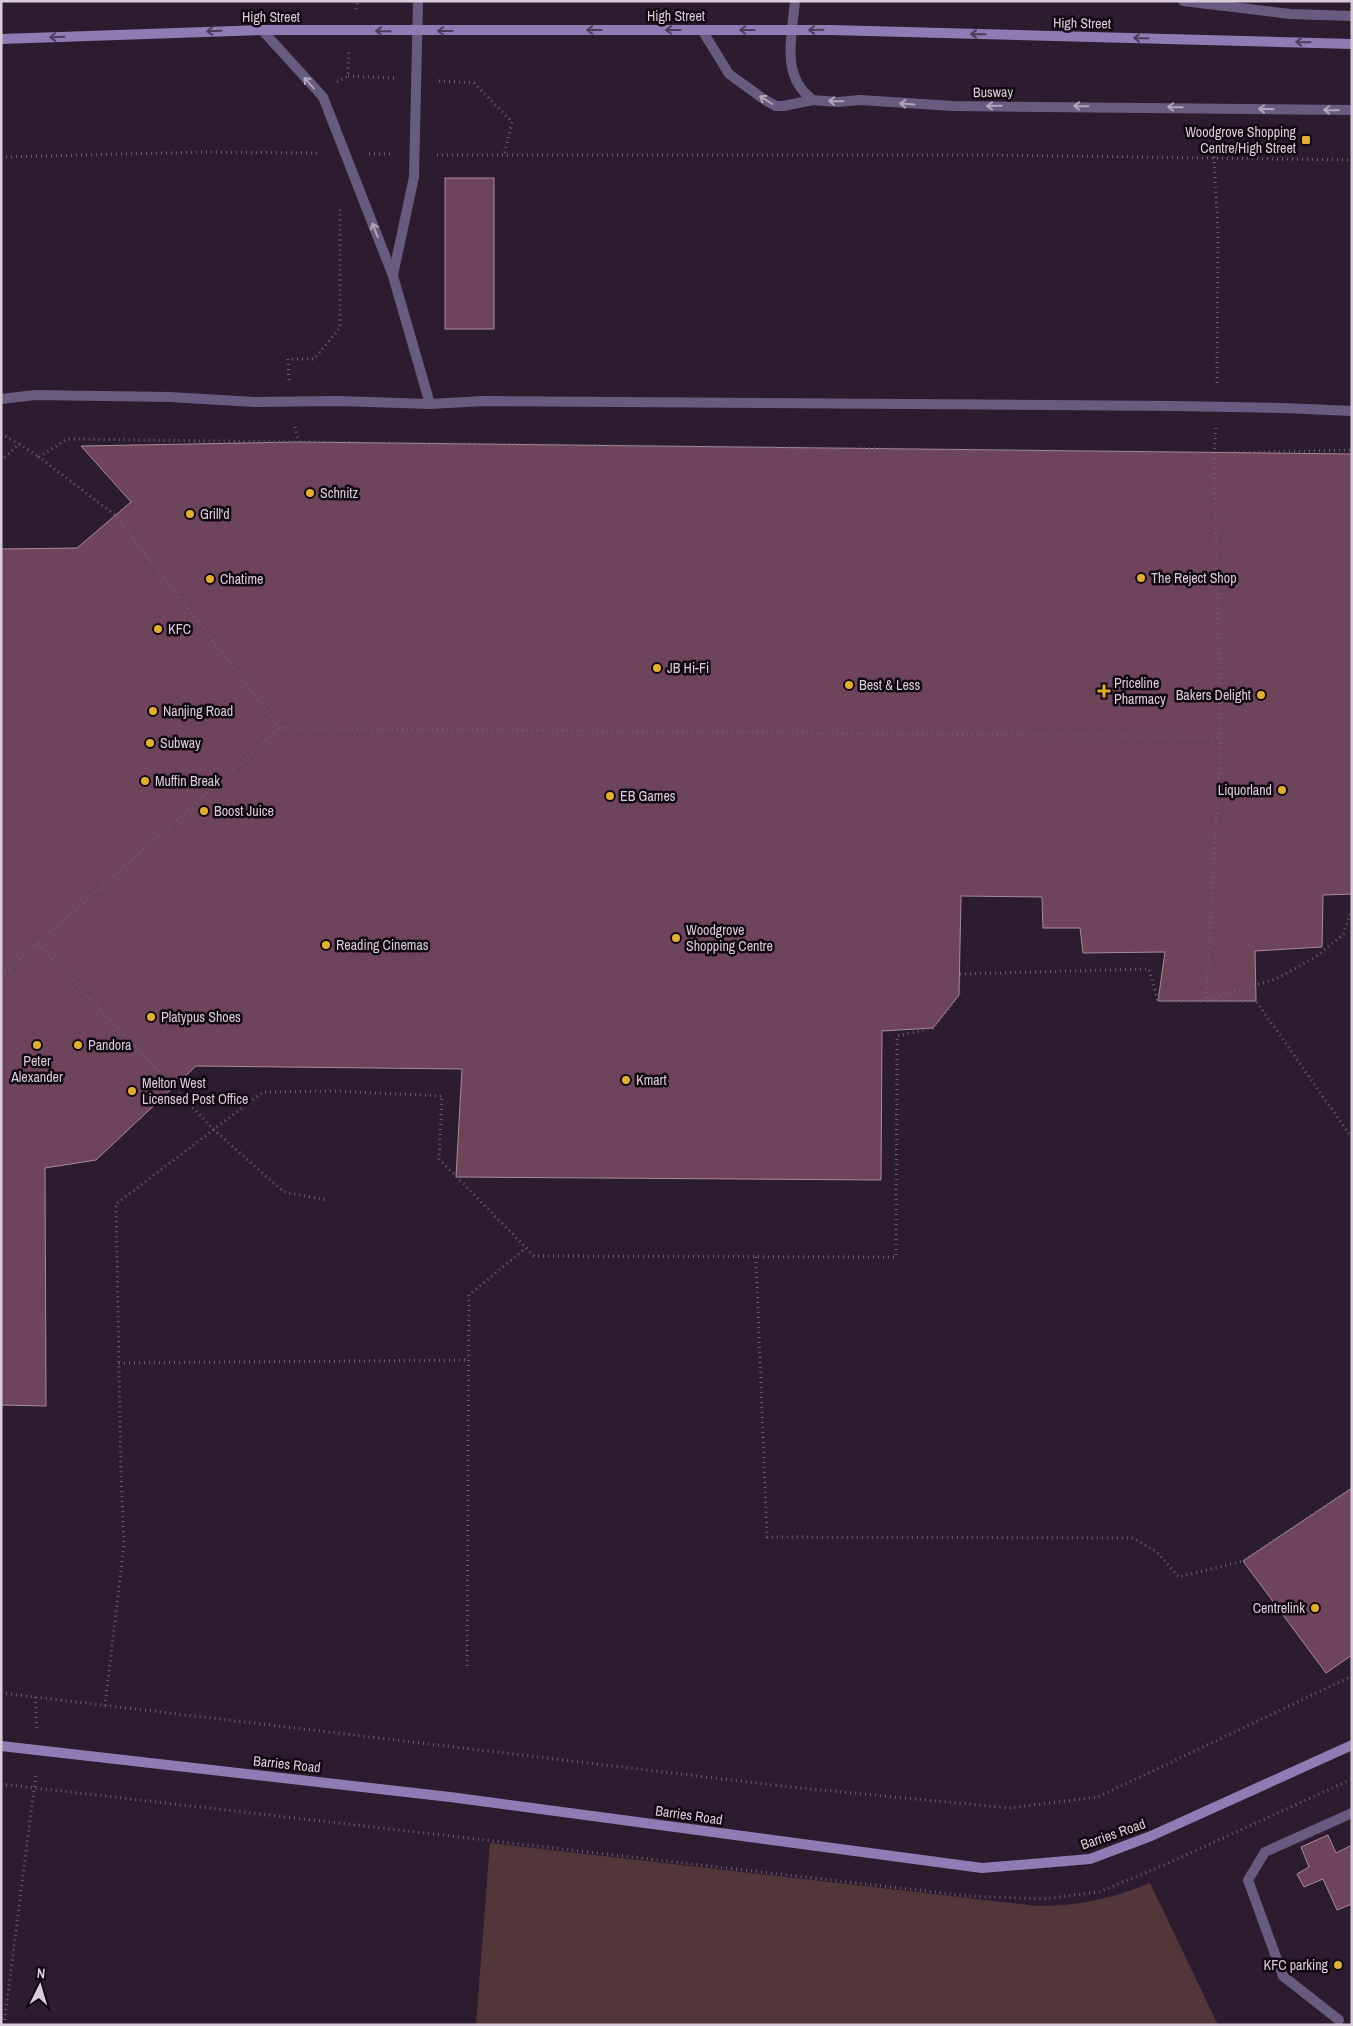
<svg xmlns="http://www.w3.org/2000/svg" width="1353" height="2026" font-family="'Archivo Narrow',sans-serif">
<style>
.green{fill:#523639}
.building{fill:#6e445a;stroke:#a98a99}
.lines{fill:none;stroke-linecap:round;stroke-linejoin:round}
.path{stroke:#6d5e6f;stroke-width:3;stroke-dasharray:1 4;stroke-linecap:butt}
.lane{stroke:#675c80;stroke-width:10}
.street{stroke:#675c80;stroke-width:10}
.secondary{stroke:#8e7cb4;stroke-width:10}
.oneway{stroke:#493d5b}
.oneway2{stroke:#b1a5ba}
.poi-dot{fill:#e1af34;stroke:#110912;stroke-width:2}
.labels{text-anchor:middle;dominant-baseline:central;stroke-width:5;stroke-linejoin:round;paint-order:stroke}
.street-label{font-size:14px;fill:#d9cdda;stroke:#110912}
.poi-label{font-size:14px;fill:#d9cdda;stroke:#110912;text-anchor:start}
</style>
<rect width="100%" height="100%" fill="#2d1c2f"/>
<path class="green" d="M490,1843L1037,1906C1077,1906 1113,1899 1150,1883L1218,2025H476Z"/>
<g class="building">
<rect x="445" y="178" width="49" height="151"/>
<path d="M299,442L1352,454V894L1323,895L1322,947L1255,951L1256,1001H1158L1165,952L1083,953L1080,928H1043L1042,897L961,896L959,995L933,1028L882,1031L881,1180L456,1177L462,1069L196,1066L96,1160L45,1168L46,1406L1,1405V549L77,548L131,502L81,446Z"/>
<path d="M1352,1488V1655L1326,1673L1243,1561Z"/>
<path d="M1328,1835L1336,1853L1352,1845V1904L1337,1910L1323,1879L1304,1887L1297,1874L1309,1867L1301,1847Z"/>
</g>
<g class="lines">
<g class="path">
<path d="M356,9L358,1"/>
<path d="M348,76L395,78"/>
<path d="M439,81L474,83L512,122L504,155"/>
<path d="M337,82L348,76L349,52"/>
<path d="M369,154H393"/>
<path d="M437,155H994L1352,160"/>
<path d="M1,157L207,152L321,153"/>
<path d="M1214,157L1218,231L1217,384"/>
<path d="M289,380L288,359H314L340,328V207"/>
<path d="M1216,428L1214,453L1221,737"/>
<path d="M1,434L19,444"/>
<path d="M299,442L1214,453L1352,450"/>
<path d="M1,461L19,444L39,457"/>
<path d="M280,728L115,515L39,457L67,439L299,442L294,423"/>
<path d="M38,944L214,1130L284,1192L326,1200"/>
<path d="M1,976L280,728L1221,737L1206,1001H1256L1352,1138"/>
<path d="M756,1257L767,1537L1133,1538L1157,1552L1179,1577L1243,1561L1352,1488"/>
<path d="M119,1363L469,1360"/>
<path d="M467,1666L469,1295L526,1248"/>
<path d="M1,1693L790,1787L1009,1808L1098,1797L1352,1676"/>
<path d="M35,1697L37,1729"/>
<path d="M105,1706L124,1544L121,1475L116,1204L263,1092L333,1091L442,1096L439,1159L534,1256L896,1257L897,1036L933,1028L959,995V974L1149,969L1158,1001H1206L1276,979L1314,958L1343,935L1352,908"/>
<path d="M1,1784L969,1896L1043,1899L1099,1892L1164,1865L1352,1779"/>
<path d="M4,2025L36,1773"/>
</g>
<g class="lane">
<path d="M795,1C792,37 780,76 813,100"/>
<path d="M1183,1L1290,14L1352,16"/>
<path d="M702,30L729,74L765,100L776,106H783L813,100L838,102L860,100L953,106L1352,110"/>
<path d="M1,399L35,395L170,397L254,402L338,401L430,404L484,401L1174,406L1282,408L1352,411"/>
<path d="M1339,2020L1283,1976L1248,1880L1265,1852L1352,1813"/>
</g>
<g class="street">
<path d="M262,30L323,97L393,276L430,404"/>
<path d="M393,275L414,177L418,1"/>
</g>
<g class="secondary">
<path d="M1,39L262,30H831L1352,44"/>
<path d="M1,1746L450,1797L982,1868L1090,1859L1151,1836L1352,1745"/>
</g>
</g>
<defs><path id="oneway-shaft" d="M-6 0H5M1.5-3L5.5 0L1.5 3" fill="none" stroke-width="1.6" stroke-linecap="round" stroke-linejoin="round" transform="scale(1.25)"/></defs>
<g class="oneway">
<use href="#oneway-shaft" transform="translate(594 30) rotate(180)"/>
<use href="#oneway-shaft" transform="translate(673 30) rotate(180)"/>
<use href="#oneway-shaft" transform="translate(747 30) rotate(-180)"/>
<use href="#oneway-shaft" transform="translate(816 30) rotate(179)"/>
<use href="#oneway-shaft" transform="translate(214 31) rotate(178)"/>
<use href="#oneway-shaft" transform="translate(383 31) rotate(-179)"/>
<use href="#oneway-shaft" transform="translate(445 31) rotate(-180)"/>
<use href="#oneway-shaft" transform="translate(978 34) rotate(-179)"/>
<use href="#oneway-shaft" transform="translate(57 37) rotate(178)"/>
<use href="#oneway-shaft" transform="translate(1141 38) rotate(-179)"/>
<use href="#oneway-shaft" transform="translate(1303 42) rotate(-179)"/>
</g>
<g class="oneway2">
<use href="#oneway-shaft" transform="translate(309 83) rotate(-132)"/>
<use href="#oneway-shaft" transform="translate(766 100) rotate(-148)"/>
<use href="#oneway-shaft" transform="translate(836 101) rotate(-179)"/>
<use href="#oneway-shaft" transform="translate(907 104) rotate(-176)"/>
<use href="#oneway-shaft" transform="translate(994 106) rotate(179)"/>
<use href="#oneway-shaft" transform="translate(1081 106) rotate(-179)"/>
<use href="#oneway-shaft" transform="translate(1175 107) rotate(-179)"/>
<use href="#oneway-shaft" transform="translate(1266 109) rotate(-179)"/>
<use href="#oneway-shaft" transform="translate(1331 110) rotate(-179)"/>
<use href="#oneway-shaft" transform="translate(375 230) rotate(-111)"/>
</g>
<g class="poi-dot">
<rect x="1301" y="135" width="10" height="10" rx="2.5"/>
<circle cx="310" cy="493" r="5"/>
<circle cx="190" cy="514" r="5"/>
<circle cx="1141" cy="578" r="5"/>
<circle cx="210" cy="579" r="5"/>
<circle cx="158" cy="629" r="5"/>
<circle cx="657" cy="668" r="5"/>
<circle cx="849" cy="685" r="5"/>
<path d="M1101.5 683.5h5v5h5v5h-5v5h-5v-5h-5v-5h5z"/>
<circle cx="1261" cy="695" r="5"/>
<circle cx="153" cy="711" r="5"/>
<circle cx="150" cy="743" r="5"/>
<circle cx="145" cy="781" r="5"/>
<circle cx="1282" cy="790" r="5"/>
<circle cx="610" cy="796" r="5"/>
<circle cx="204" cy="811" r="5"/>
<circle cx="676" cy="938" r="5"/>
<circle cx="326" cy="945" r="5"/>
<circle cx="151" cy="1017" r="5"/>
<circle cx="37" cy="1045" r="5"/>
<circle cx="78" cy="1045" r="5"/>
<circle cx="626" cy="1080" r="5"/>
<circle cx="132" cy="1091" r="5"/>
<circle cx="1315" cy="1608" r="5"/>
<circle cx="1338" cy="1965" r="5"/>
</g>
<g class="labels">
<g class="street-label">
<text x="676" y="16">High Street</text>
<text x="271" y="17">High Street</text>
<text transform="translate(1082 23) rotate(1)">High Street</text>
<text transform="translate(993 92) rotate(-1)">Busway</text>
<text transform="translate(287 1764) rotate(6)">Barries Road</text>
<text transform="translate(689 1815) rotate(8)">Barries Road</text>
<text transform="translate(1113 1834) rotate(-19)">Barries Road</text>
</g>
<g class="poi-label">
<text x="1296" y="132" text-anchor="end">Woodgrove Shopping<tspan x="1296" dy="16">Centre/High Street</tspan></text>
<text x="320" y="493">Schnitz</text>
<text x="200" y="514">Grill'd</text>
<text x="1151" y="578">The Reject Shop</text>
<text x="220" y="579">Chatime</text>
<text x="168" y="629">KFC</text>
<text x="667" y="668">JB Hi-Fi</text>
<text x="1114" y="683">Priceline<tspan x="1114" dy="16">Pharmacy</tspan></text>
<text x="859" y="685">Best &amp; Less</text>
<text x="1251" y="695" text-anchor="end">Bakers Delight</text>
<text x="163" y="711">Nanjing Road</text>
<text x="160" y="743">Subway</text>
<text x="155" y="781">Muffin Break</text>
<text x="1272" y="790" text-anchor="end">Liquorland</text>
<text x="620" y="796">EB Games</text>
<text x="214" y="811">Boost Juice</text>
<text x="686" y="930">Woodgrove<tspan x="686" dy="16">Shopping Centre</tspan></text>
<text x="336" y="945">Reading Cinemas</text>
<text x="161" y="1017">Platypus Shoes</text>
<text x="88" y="1045">Pandora</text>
<text x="37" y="1061" text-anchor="middle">Peter<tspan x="37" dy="16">Alexander</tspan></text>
<text x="636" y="1080">Kmart</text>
<text x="142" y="1083">Melton West<tspan x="142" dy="16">Licensed Post Office</tspan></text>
<text x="1305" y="1608" text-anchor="end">Centrelink</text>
<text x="1328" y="1965" text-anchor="end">KFC parking</text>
</g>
</g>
<rect width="1353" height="2026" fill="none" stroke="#d9cdda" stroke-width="5"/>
<g transform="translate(40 1986) rotate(5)" stroke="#110912" stroke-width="4" paint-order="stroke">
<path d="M0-4L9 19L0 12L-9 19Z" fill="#d9cdda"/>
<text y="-8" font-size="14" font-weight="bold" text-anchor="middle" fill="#d9cdda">N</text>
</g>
</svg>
